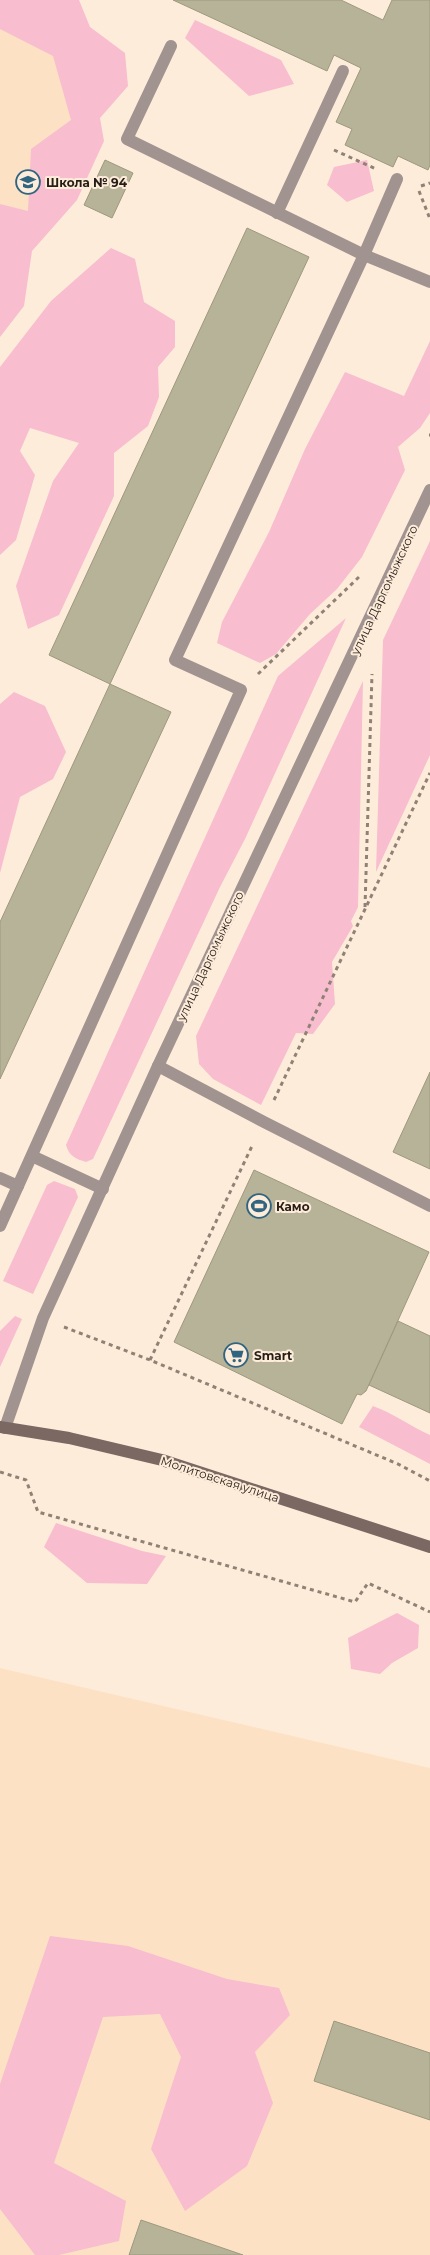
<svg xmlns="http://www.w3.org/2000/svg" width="430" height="2255" font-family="Montserrat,sans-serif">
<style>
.built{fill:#fde1c5}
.green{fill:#f8bdcf}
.building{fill:#b7b398;stroke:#9d997e}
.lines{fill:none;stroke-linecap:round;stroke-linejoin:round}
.path{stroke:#8f8275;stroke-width:3;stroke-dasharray:4 4;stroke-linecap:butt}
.lane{stroke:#a19390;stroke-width:12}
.street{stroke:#a19390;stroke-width:12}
.secondary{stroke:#7b6863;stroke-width:12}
.labels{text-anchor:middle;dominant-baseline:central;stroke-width:4;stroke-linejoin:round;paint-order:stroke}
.poi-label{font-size:12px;font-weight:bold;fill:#261e16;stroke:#feecda;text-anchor:start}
.street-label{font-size:12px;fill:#261e16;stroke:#feecda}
</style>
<rect width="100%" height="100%" fill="#feecda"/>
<g class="built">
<path d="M0,12L111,60L0,304Z"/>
<path d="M0,1668L430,1768V2255H0Z"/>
</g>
<g class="green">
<path d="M0,0H79L90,27L125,53L128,86L100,118L104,141L77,200L32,251L24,306L0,337V204L28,211L31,149L71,120L53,56L0,29Z"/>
<path d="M195,20L281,60L294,84L249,96L185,38Z"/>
<path d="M367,160L374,191L347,202L327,185L334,167Z"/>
<path d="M111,248L135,259L144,302L175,321V347L158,367L159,397L148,426L114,453V496L59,615L28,629L16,586L53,481L79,443L30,428L20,451L35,475L16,540L0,555V367L51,301Z"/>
<path d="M430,341V413L420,428L398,447L405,470L362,557L337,589L310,614L276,654L260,663L217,643L222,622L269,532L305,449L345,372L404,396Z"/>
<path d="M430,541V755L376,872L383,640Z"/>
<path d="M346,618L245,839L220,887L93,1159L86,1162C76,1159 69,1156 66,1145L278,676Z"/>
<path d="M363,681L358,907L351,921L353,926L332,962L335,1004L313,1034L296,1033L261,1105L213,1079L199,1064L196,1036Z"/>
<path d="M14,692L45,706L66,752L53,779L20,797L0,873V704Z"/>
<path d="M54,1181L75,1189L78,1197L33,1294L3,1281L47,1185Z"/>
<path d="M15,1316L22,1319L0,1367V1331Z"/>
<path d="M373,1406C393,1413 410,1426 430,1435V1464L359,1427Z"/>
<path d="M56,1523L142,1551L166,1556L147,1584L87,1583L44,1547Z"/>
<path d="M397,1613L419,1625L418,1648L392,1663L380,1674L351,1669L348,1638Z"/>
<path d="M50,1936L128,1946L227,1979L279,1988L290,2015L255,2052L273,2103L247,2166L185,2211L151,2149L181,2057L160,2014L103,2017L54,2163L126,2201L119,2241L59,2255H35L0,2209V2084Z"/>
</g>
<g class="building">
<path d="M173,0H341L383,20L392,0H430V165L428,170L398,156L393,167L345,145L352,129L336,122L361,68L334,55L327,71Z"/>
<path d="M105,160L133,173L112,218L84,205Z"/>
<path d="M247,228L309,257L110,684L49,655Z"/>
<path d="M110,684L171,712L0,1079V922Z"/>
<path d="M430,1072V1169L393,1152Z"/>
<path d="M254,1170L429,1252L366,1391L361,1395L357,1394L342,1424L174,1342Z"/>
<path d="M398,1321L430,1336V1413L369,1385Z"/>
<path d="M334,2021L430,2053V2120L314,2081Z"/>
<path d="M141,2220L243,2255H129Z"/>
</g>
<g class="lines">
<g class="path">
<path d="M334,150L376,169"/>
<path d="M421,186L430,183"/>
<path d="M419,191L430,219"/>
<path d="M429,435H430"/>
<path d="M258,674L360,576"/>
<path d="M365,907L372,674"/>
<path d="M274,1100L430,773"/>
<path d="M64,1327L150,1360L398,1464L430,1481"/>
<path d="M150,1360L253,1144"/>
<path d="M0,1472L26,1480L38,1512L355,1602L368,1583L430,1612"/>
</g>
<g class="lane">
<path d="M171,46L127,139L364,255L430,282"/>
<path d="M277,213L343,71"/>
<path d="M158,1066L264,1122L430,1206"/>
<path d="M32,1156L103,1189"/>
<path d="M0,1178L18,1186"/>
<path d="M0,1226L241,690L175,660L364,255L397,179"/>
</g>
<path class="street" d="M5,1428L43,1318L158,1066L430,490"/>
<path class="secondary" d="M0,1427L69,1438L162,1460L430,1547"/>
</g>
<defs>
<g id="school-ring" transform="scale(1.25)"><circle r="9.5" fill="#feecda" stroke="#316481" stroke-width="1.5"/><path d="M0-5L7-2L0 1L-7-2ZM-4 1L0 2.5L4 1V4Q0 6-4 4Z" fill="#316481"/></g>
<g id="stadium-ring" transform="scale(1.25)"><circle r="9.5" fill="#feecda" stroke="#316481" stroke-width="1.5"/><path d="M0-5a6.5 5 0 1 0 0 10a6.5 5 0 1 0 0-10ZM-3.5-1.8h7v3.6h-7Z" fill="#316481"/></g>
<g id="supermarket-ring" transform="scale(1.25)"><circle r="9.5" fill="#feecda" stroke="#316481" stroke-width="1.5"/><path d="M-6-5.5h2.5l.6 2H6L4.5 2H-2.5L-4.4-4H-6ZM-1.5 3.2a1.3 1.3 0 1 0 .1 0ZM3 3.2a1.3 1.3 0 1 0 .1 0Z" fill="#316481"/></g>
</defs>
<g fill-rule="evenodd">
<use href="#school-ring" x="28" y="182"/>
<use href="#stadium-ring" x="259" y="1206"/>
<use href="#supermarket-ring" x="236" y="1355"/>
</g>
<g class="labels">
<g class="poi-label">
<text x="46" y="182">Школа № 94</text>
<text x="276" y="1206">Камо</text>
<text x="254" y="1355">Smart</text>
</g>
<g class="street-label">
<text transform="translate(384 590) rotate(-65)">улица Даргомыжского</text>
<text transform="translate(210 956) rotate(-65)">улица Даргомыжского</text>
<text transform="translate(220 1479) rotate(18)">Молитовская улица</text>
</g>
</g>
</svg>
